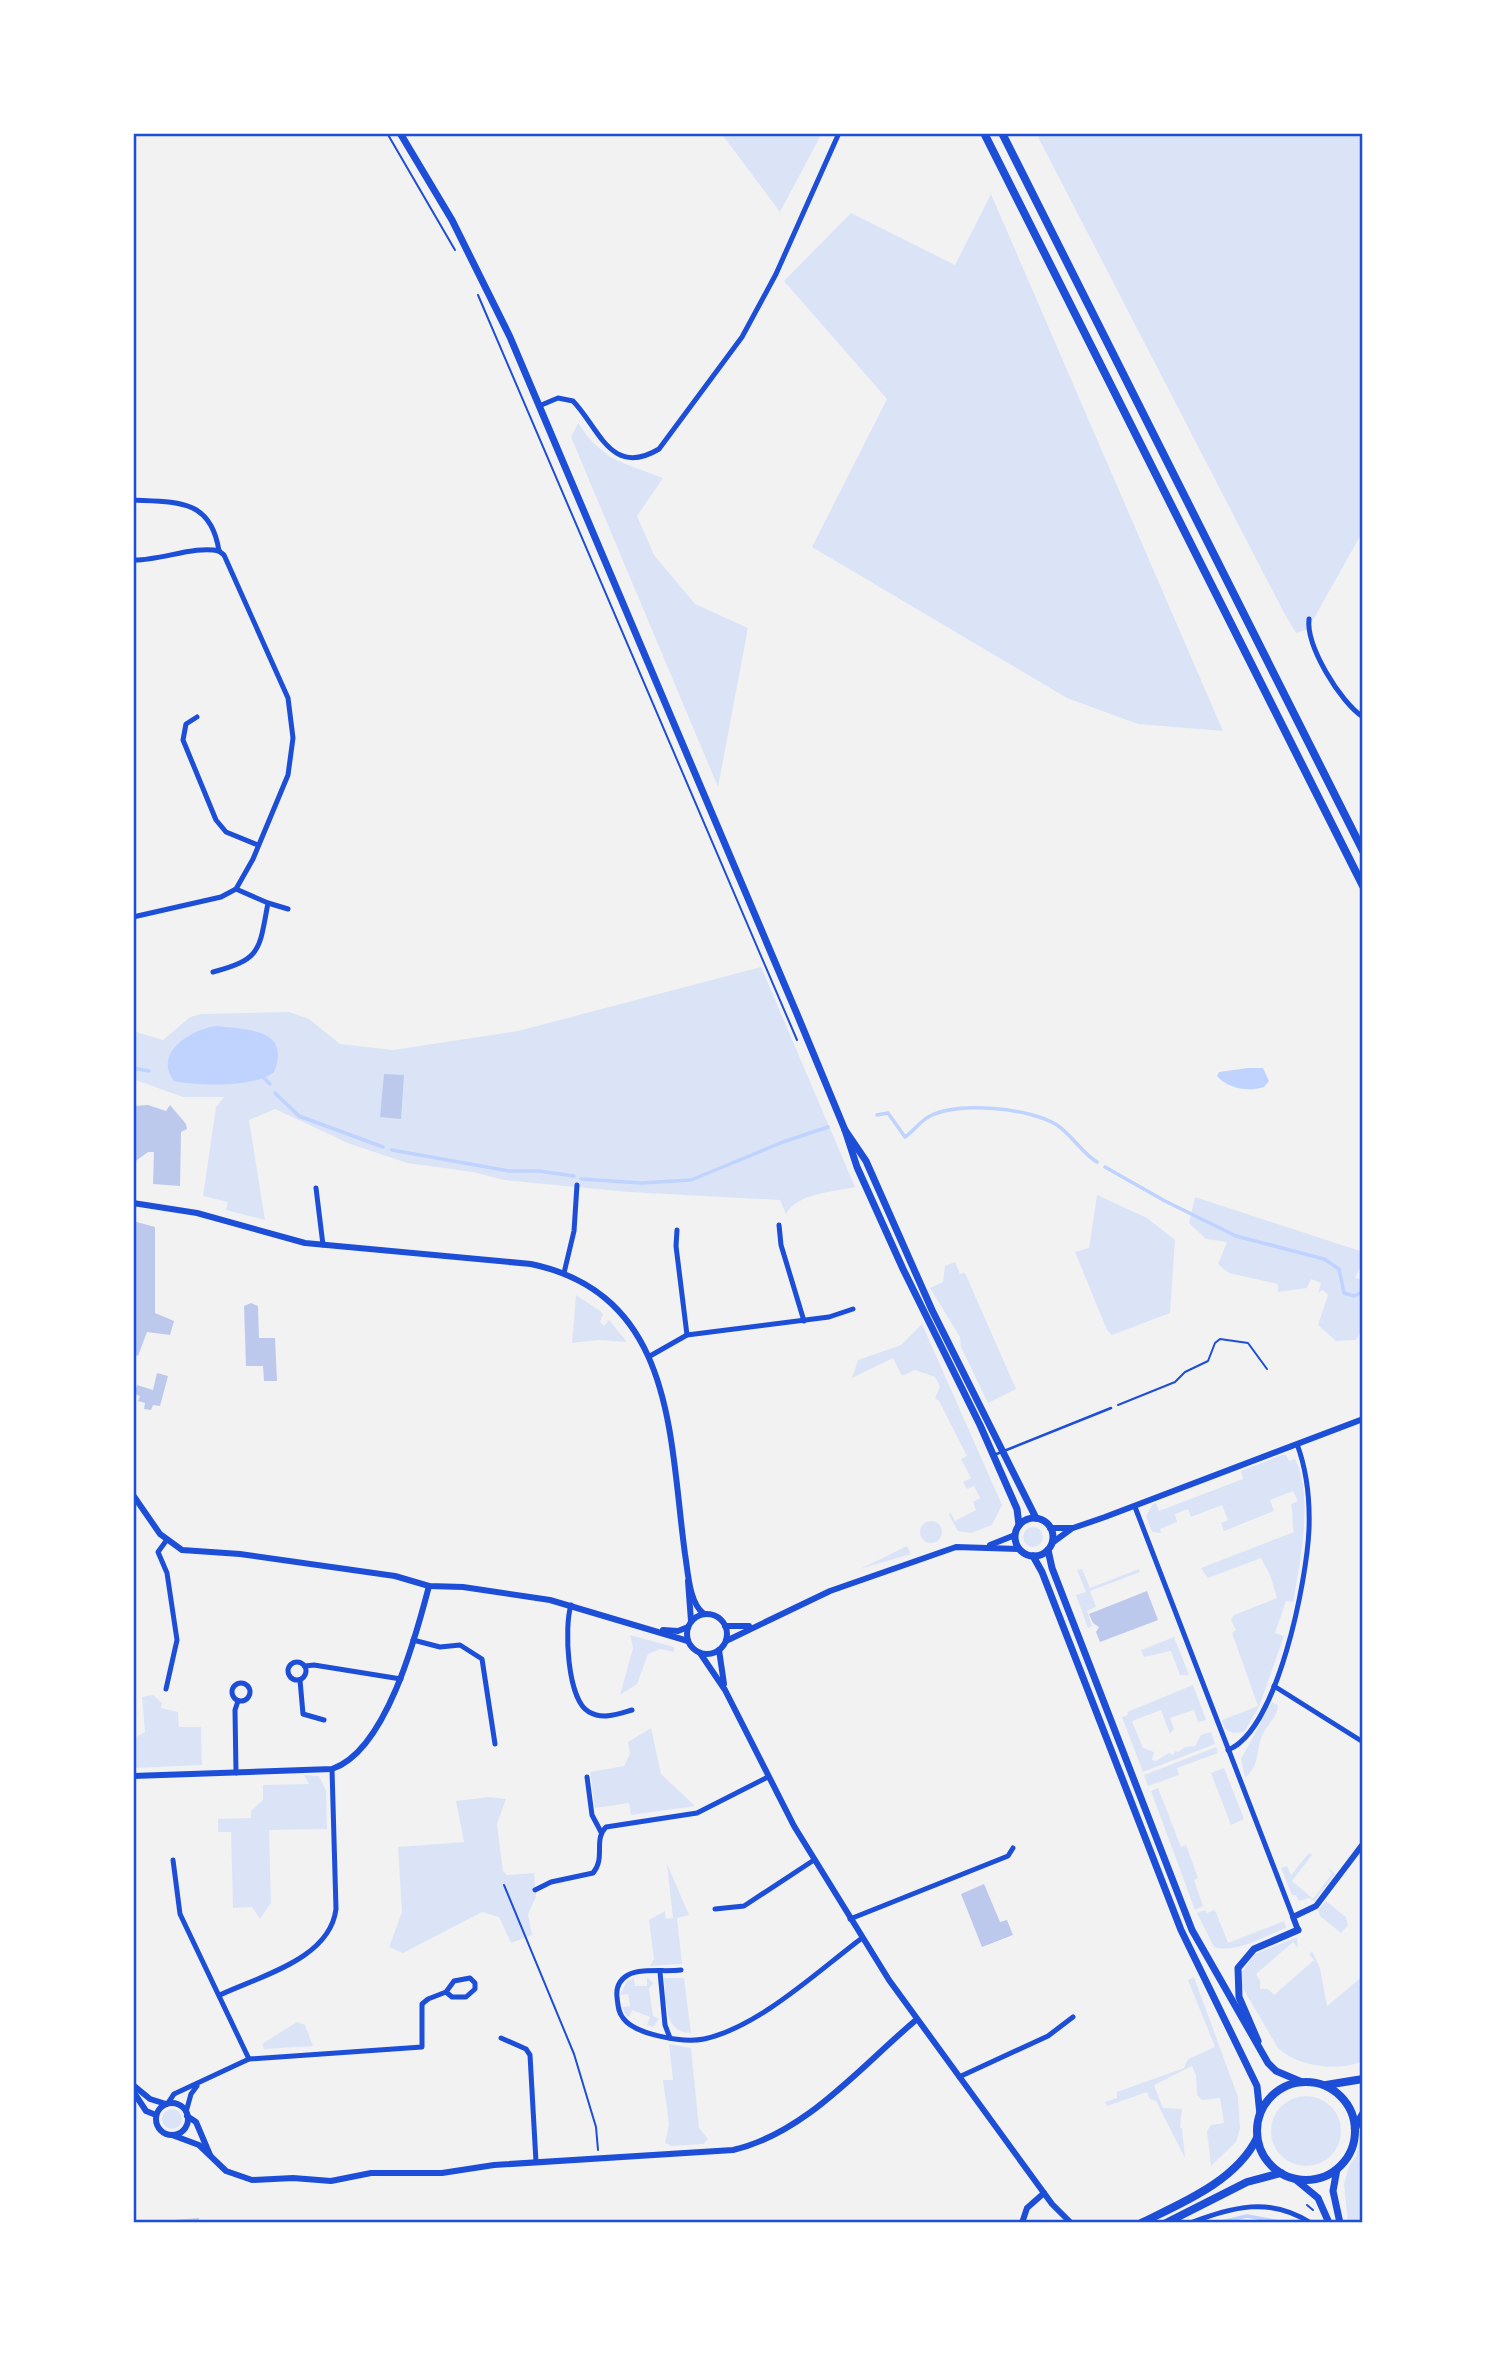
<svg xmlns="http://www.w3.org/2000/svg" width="1496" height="2356" font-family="Raleway,sans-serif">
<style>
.green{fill:#dbe4f7}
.water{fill:#bfd3fe}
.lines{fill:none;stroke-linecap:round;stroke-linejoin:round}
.stream{stroke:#bfd3fe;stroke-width:3.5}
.building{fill:#bdc9ec}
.path{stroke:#1d4ed8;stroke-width:2}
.service{stroke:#1d4ed8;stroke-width:2.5}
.minor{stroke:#1d4ed8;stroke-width:5}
.tertiary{stroke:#1d4ed8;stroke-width:6}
.secondary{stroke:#1d4ed8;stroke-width:7}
.primary{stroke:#1d4ed8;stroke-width:8}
.trunk{stroke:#1d4ed8;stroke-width:8}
.neatline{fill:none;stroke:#1d4ed8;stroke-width:2.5}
</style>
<rect width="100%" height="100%" fill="#f2f2f2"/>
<g class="green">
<path d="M721,133H822L780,212Z"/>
<path d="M1036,133H1363V531L1308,629L1296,633L1283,611Z"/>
<path d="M991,194L1223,731L1138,724L1067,698L812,547L887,399L784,281L851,213L955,265Z"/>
<path d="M578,423C604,462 622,462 663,478L637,516L654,555L695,604L748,628L718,787L571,437Z"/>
<path d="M761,967L855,1187C834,1192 797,1193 786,1214L780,1200L628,1192L504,1180L473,1172L407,1163L350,1144L275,1109L249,1120L265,1220L226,1210L228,1202L203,1196L216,1107L224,1097H183L133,1079V1031L163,1040L190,1017L201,1014L289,1012L309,1019L340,1044L393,1050L518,1031Z"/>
<path d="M1097,1195L1147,1218L1175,1240L1170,1313L1112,1335L1107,1330L1075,1252L1089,1248Z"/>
<path d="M1195,1197L1363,1252V1269L1360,1268L1355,1278L1363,1280V1327L1356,1340L1336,1341L1318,1325L1328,1295L1323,1290L1318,1293L1321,1283L1311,1279L1307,1288L1278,1292V1284L1229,1273L1218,1264L1227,1242L1206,1239L1189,1223Z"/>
<path d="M955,1262L960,1274L965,1273L1016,1389L988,1403L961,1347L960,1337L930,1288L943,1282L945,1266Z"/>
<path d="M576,1295L600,1311L603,1314L600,1322L604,1326L609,1320L627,1342L598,1340L572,1343Z"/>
<path d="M922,1324L1002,1505L992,1525L971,1533L958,1531L949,1515L950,1512L955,1521L976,1510L973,1502L980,1498L974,1486L967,1489L963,1482L971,1478L961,1459L967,1456L939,1401L935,1398L940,1386L935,1377L915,1370L902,1376L893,1358L852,1378L858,1360L901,1345Z"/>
<path d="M1282,1455H1286L1289,1461L1295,1459C1314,1494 1300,1564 1293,1602L1286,1601L1275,1633L1284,1636L1259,1707L1244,1732L1233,1733L1225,1729L1222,1720L1258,1706L1232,1633L1236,1630L1231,1620L1234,1615L1277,1598L1270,1575L1261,1558L1208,1578L1201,1568L1294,1532C1291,1522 1294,1515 1291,1504L1298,1501L1293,1491L1270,1500L1274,1511L1224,1531L1221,1523L1228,1520L1222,1505L1191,1517L1188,1509L1175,1514L1177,1522L1160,1529L1161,1533L1152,1532L1146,1516L1153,1504L1156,1503L1159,1511L1243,1479L1241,1471Z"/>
<circle cx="931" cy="1532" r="11"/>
<circle cx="1033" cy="1537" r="10"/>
<path d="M907,1546L911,1554L860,1569Z"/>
<path d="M1082,1569L1090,1588L1139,1569L1140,1572L1090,1591L1096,1607L1087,1611L1092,1626L1088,1628L1076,1595L1086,1592L1077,1570Z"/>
<path d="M630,1635L674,1647V1652L660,1649L648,1654L637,1684L620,1695L633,1648Z"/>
<path d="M1174,1637L1189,1675H1180L1171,1651L1144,1657L1141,1650Z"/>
<path d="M1193,1685L1206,1720L1198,1722L1194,1710L1170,1718L1174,1729L1170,1734L1161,1710L1132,1721L1143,1748L1154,1752L1152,1760L1156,1761L1169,1753L1173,1755L1175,1751L1178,1752L1185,1747L1195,1746L1201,1735L1211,1732L1215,1744L1143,1772L1122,1717L1128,1715L1127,1712Z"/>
<path d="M153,1695L162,1703L161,1708L178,1712L179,1727H201L202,1765L133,1768V1739L145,1732L142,1697Z"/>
<path d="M1272,1702L1278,1705C1278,1717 1266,1725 1262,1736C1255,1753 1261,1763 1245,1778L1241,1759Z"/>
<path d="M651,1728L661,1774L695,1806L631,1815L629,1803L595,1808L590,1772L624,1766L630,1754L628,1742Z"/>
<path d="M1216,1747L1218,1753L1177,1768L1179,1775L1148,1786L1144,1775Z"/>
<path d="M1224,1768L1244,1819L1231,1825L1211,1773Z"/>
<path d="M304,1775L319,1776L326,1790L327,1829L269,1830L271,1903L260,1919L252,1907L233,1908L231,1832H218V1819L251,1818V1811L263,1800V1785L309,1784Z"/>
<path d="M1158,1788L1181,1847L1186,1845L1198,1878L1194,1880L1203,1906L1195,1910L1151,1791Z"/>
<path d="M490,1797L506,1799L497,1824L503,1871L507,1875L534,1873L536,1897L528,1914L532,1935L511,1943L499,1917L482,1912L403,1953L389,1947L402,1912L398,1847L464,1842L456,1801Z"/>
<path d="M1309,1853L1312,1855L1292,1881L1313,1899L1332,1874L1327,1866L1335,1874L1314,1901L1309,1898L1299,1901L1296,1895H1292L1281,1868L1287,1866L1291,1875Z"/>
<path d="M667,1864L689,1915L677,1918L682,1964L650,1966L654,1959L649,1920L665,1911L666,1919L673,1918Z"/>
<path d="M1326,1901L1346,1917L1348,1925L1341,1933L1320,1916L1318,1910Z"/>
<path d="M1205,1910L1207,1913L1215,1910L1228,1943L1284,1921L1286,1928C1265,1936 1236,1954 1214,1947L1197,1913Z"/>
<path d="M1297,1937L1298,1948L1293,1942L1256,1974L1260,1981V1989H1268L1274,1995L1314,1960L1309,1954L1312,1951L1320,1968L1327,2006L1363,1976V2061C1338,2072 1298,2067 1278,2048L1241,1985L1242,1972L1255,1954Z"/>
<path d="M647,1977L653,1983L649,1989L653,2016L659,2019L653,2027L647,2025L650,2017L632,2010L629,2017L626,2016L622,2007L630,2006L628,1994L620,1995L627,1981L634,1978L635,1986H647Z"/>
<path d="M1194,1977L1238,2097L1240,2128L1236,2142L1211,2166L1207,2131L1211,2125L1224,2123L1220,2098L1202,2100L1197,2095L1196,2075L1192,2066L1154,2085L1163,2108L1182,2109L1180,2128H1182L1185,2158L1156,2101L1150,2099L1147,2092L1107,2106L1105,2102L1117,2098V2092L1184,2068L1188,2059L1215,2047L1188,1980Z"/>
<path d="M664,1978H684L691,2033C663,2033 666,1999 664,1978Z"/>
<path d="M297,2022L305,2025L313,2046L264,2049L262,2044Z"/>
<path d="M669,2044L691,2048L699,2128L708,2139L703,2144L672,2146L665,2143L669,2124L663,2080H673Z"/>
<circle cx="1306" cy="2131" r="35"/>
<circle cx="172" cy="2119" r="10"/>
<path d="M1363,2127V2223H1348L1344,2184L1349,2166L1356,2156Z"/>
</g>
<g class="water">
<path d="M217,1026C244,1030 292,1027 274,1072C255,1088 197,1086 174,1081C152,1053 193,1028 217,1026Z"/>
<path d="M1248,1068H1263L1269,1081L1264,1087C1248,1092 1229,1089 1217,1076L1219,1072Z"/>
</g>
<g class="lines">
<g class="stream">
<path d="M133,1068L149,1071"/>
<path d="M262,1076L270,1084"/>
<path d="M275,1093L299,1116L383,1147"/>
<path d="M877,1115L888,1113L905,1137C914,1131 920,1121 930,1116C958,1101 1030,1108 1057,1125C1072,1135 1081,1152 1097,1162"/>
<path d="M392,1150L509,1171H539L574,1176"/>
<path d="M1105,1167L1165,1201L1236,1236L1324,1259L1339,1269L1344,1293L1354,1296L1363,1292"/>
<path d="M581,1179L642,1183L691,1180L783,1142L828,1127"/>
<path d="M1217,2223L1247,2216L1285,2223"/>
</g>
</g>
<g class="building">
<path d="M384,1074L404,1075L401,1119L380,1117Z"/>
<path d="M148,1105L166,1111L170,1105L186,1124L187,1129L181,1132L180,1186L153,1184L154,1152H148L133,1163V1106Z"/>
<path d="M133,1221L155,1227V1313L174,1321L170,1335L147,1332L138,1356L133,1354Z"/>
<path d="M251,1303L258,1306L259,1338H275L277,1381H264L263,1366H246L244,1306Z"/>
<path d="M157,1373L168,1376L160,1406L153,1405L151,1410L144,1409L145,1403L138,1401L140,1396L134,1394L137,1385L153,1390Z"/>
<path d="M1147,1591L1158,1620L1100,1642L1096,1632L1099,1627L1093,1623L1089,1614Z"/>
<path d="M984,1884L1000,1922L1007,1920L1013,1935L982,1947L961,1894Z"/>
<path d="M199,2218V2223H161V2221Z"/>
</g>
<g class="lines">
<g class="path">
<path d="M387,133L455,250"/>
<path d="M478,295L797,1040"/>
<path d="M1118,1405L1175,1382L1185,1372L1208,1361L1215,1343L1220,1339L1248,1343L1267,1369"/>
<path d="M504,1885L574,2054L596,2127L598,2150"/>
<path d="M1307,2205L1313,2210"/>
</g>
<path class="service" d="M994,1455L1111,1408"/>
<g class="minor">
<path d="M539,406L558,398L573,401C599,428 611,478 659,449L742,337L776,274L839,133"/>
<path d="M133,500C178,502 211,499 219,551"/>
<path d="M133,560C159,561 196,545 219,551"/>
<path d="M1309,619C1306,646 1340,702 1363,717"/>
<path d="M197,717L186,724L183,740L216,820L226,832L258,845"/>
<path d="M268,903L288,909"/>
<path d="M133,917L221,897L236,889L253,859L288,775L293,738L288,698L224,555L219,551"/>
<path d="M213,972C262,959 259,950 268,903L236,889"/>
<path d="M133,975V997"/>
<path d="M316,1188L323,1245"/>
<path d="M779,1225L781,1245L804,1321"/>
<path d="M677,1230L676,1246L687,1335"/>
<path d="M564,1273L574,1231L577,1185"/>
<path d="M650,1356L687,1335L829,1317L853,1309"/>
<path d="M1135,1507L1293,1917"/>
<path d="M166,1541L158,1552L167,1573L177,1640L166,1689"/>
<path d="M571,1605C564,1627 567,1700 589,1712C603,1720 618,1714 632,1710"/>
<path d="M413,1640L440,1647L460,1645L482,1659L495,1744"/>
<circle cx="297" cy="1671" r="9"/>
<path d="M305,1666L314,1665L401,1679"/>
<path d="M300,1680L303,1714L324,1720"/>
<circle cx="241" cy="1692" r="9"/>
<path d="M1274,1686L1363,1742"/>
<path d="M1228,1750C1278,1730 1307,1579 1309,1529C1310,1501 1307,1471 1297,1444"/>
<path d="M236,1773L235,1710L238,1701"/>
<path d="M587,1777L592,1815L601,1832"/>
<path d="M173,1860L180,1914L249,2059"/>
<path d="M535,1890L551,1882L593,1873C606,1858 593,1840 606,1827L697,1813L768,1777"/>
<path d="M715,1909L744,1906L814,1860"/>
<path d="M850,1919L1008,1856L1013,1848"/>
<path d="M681,1970C666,1972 641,1968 628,1975C619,1980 616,1988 617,1997C618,2005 618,2012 623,2018C635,2035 684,2043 704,2039C759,2027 818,1971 862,1938"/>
<path d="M660,1972L665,2025L670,2038"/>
<path d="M220,1995C260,1976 330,1959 336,1909L332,1769"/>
<path d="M501,2038L526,2049L530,2055L536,2162"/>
<path d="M959,2077L1048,2036L1073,2017"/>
<path d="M168,2103L174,2094L249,2059L422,2047V2004L428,1999L446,1992L454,1981L470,1978L475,1983V1989L466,1997H452L446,1992"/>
<path d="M186,2112L191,2094L197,2086"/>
<path d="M1190,2223C1234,2207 1269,2196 1311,2223"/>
</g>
<g class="tertiary">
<path d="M133,1203L197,1213L305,1243L531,1264C676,1295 669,1438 685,1554C688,1572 689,1603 704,1614"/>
<path d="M133,1495L160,1534L182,1550L240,1554L395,1576L429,1586L463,1587L550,1600L688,1641"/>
<path d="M1050,1528H1073L1105,1517L1363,1419"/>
<path d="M1052,1543L1071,1529"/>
<path d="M990,1545L1015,1535"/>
<path d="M688,1581L691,1621"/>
<circle cx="707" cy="1634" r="20"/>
<path d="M725,1626H749"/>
<path d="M663,1630L678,1631L688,1627"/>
<path d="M726,1641L830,1591L956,1547L1019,1549"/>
<path d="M719,1650L724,1684"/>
<path d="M700,1653L725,1690L794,1826L889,1980L1052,2204L1071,2223"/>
<path d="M133,1776L332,1769C386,1751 416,1636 429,1586"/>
<path d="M1298,1930L1293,1917L1316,1906L1363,1844"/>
<path d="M133,2085L150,2099L166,2104"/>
<path d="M133,2091L146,2111L156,2115"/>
<circle cx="172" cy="2119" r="16"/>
<path d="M187,2116L196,2122L210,2155"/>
<path d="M172,2135L199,2145L226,2171L252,2180L293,2178L331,2181L371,2173H442L494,2165L733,2150C806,2133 860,2067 916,2020"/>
<path d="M1022,2223L1027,2208L1044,2193"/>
</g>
<g class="secondary">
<path d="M400,133L452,220L510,337L797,1014L845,1130L857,1167L903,1269L980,1425L1017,1509L1019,1525"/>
<path d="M845,1130L866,1161L932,1310L1036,1518"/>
<circle cx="1034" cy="1537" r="19"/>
<path d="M1048,1550L1052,1568L1192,1930L1268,2063L1276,2071L1302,2082"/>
<path d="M1033,1556L1042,1572L1181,1930L1257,2086L1260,2115"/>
<path d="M1258,2041L1239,1997L1238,1968L1254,1949L1298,1930"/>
<path d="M1337,2169L1333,2191L1340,2223"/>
<path d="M1295,2179L1318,2198L1329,2223"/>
</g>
<g class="primary">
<circle cx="1306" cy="2131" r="49"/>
<path d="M1326,2085L1363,2079"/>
<path d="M1355,2128L1363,2114"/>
<path d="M1141,2223C1182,2203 1236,2181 1257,2138"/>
<path d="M1166,2223L1247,2182L1281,2173"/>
</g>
<g class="trunk">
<path d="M984,133L1363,886"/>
<path d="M1002,133L1363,851"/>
</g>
</g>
<rect width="1496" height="2356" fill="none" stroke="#ffffff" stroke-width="270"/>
<rect x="135" y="135" width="1226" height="2086" class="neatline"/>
</svg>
